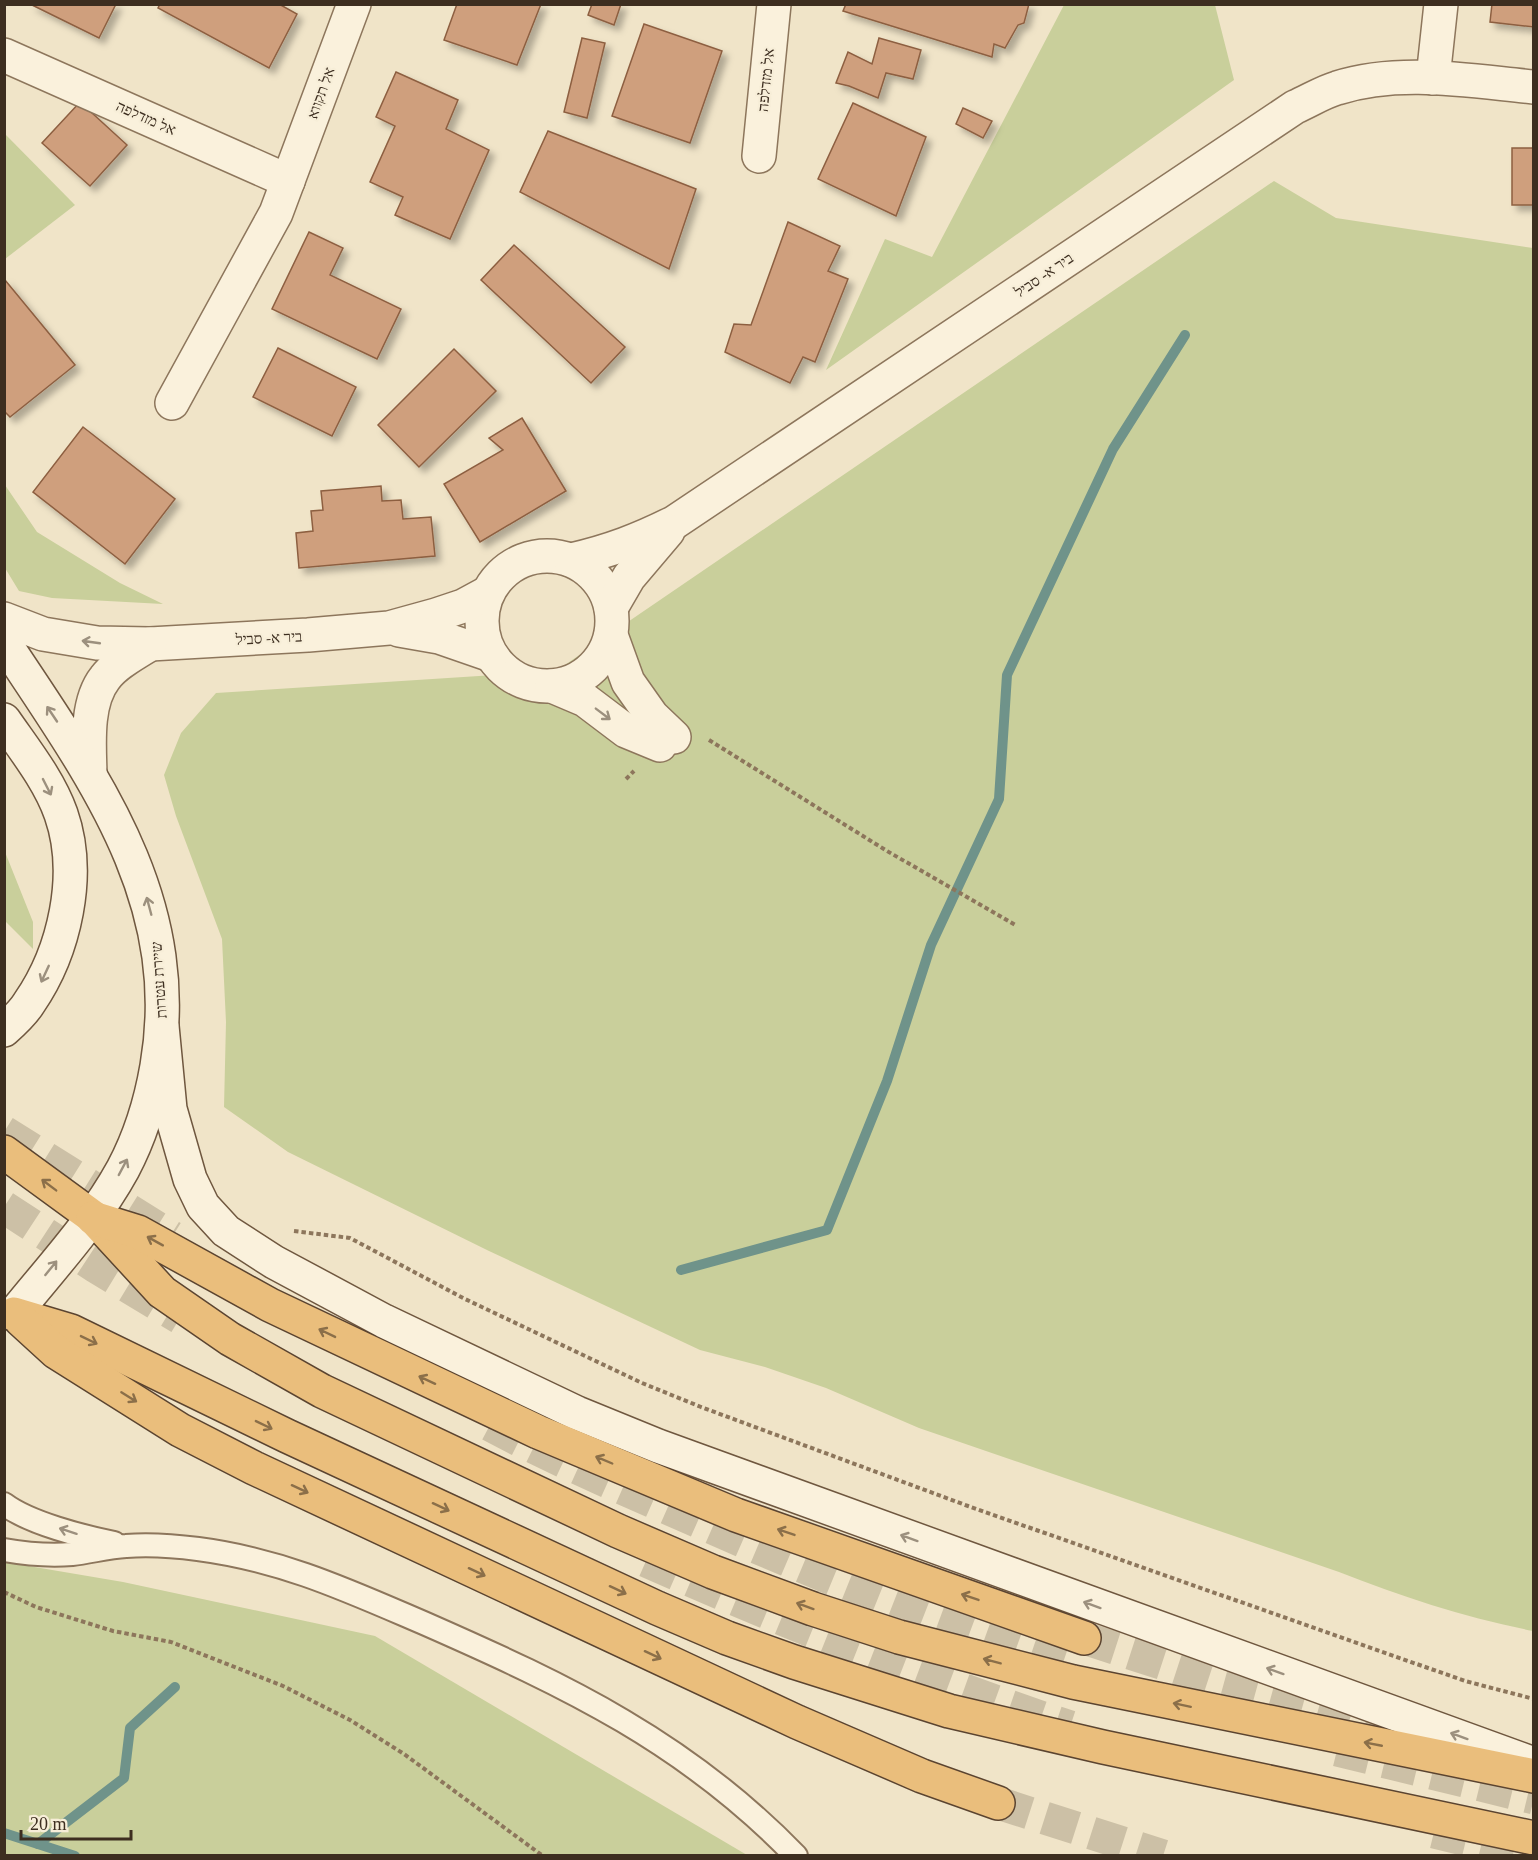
<svg xmlns="http://www.w3.org/2000/svg" width="1538" height="1860" font-family="'Times New Roman',Heebo,serif">
<style>
.green{fill:#c9cf9b}
.lines{fill:none;stroke-linecap:round;stroke-linejoin:round}
.stream{stroke:#6f938a;stroke-width:10}
.building{fill:#cf9f7d;stroke:#8d5f41;stroke-width:1.5;filter:url(#shadow)}
.trunk-tunnel{stroke:#ccc0a6;stroke-width:33;stroke-dasharray:33 16;stroke-linecap:butt}
.service-casing{stroke:#8d765c;stroke-width:26}
.minor-casing{stroke:#8d765c;stroke-width:36}
.secondary-casing{stroke:#6f573f;stroke-width:36}
.trunk-casing{stroke:#5b4430;stroke-width:36}
.path{stroke:#8d765c;stroke-width:4;stroke-dasharray:4.5 3;stroke-linecap:butt}
.service{stroke:#faf1dc;stroke-width:22}
.minor{stroke:#faf1dc;stroke-width:33}
.secondary{stroke:#faf1dc;stroke-width:33}
.trunk{stroke:#eabe7c;stroke-width:33}
.oneway{stroke:#9c907e}
.oneway2{stroke:#8b6f49}
.labels{text-anchor:middle;dominant-baseline:central;stroke-width:4.5;stroke-linejoin:round;paint-order:stroke}
.street-label{font-size:15px;fill:#3d2e20;stroke:#f7eed8}
</style>
<defs>
<filter id="shadow"><feDropShadow dx="5.5" dy="5.5" stdDeviation="3" flood-color="#0004"/></filter>
</defs>
<rect width="100%" height="100%" fill="#f0e4c8"/>
<g class="green">
<path d="M1064,5H1215L1234,80L826,370L885,239L932,257Z"/>
<path d="M5,134L75,205L5,259Z"/>
<path d="M1274,181L1336,218L1533,248V1631C1467,1618 1402,1597 1339,1572L919,1428L826,1388L765,1367L700,1350L489,1251L288,1152L224,1107L226,1022L222,939L176,816L164,775L181,733L216,693L556,671Z"/>
<path d="M5,485L37,532L120,583L163,604L52,598L19,591L5,568Z"/>
<path d="M5,852L33,922V949L5,921Z"/>
<path d="M5,1562L123,1582L375,1636L747,1855H5Z"/>
</g>
<g class="lines">
<g class="stream">
<path d="M681,1270L827,1230L887,1081L931,945L999,799L1007,675L1113,449L1185,335"/>
<path d="M4,1833L38,1844L124,1778L130,1728L175,1687"/>
<path d="M38,1844L75,1856"/>
</g>
</g>
<g class="building">
<path d="M30,4H116L99,38Z"/>
<path d="M160,4H279L297,14L269,68L158,8Z"/>
<path d="M457,4H541L517,65L444,40Z"/>
<path d="M592,4H621L614,25L588,15Z"/>
<path d="M846,4H1029L1024,23L1018,25L1005,48L994,44L992,57L843,11Z"/>
<path d="M1492,4H1534V27L1490,22Z"/>
<path d="M644,24L722,51L690,143L612,116Z"/>
<path d="M582,38L605,43L587,118L564,112Z"/>
<path d="M879,38L921,50L913,79L886,73L878,98L849,86L836,83L848,52L872,64Z"/>
<path d="M396,72L458,100L446,129L489,150L450,239L395,215L403,197L370,182L395,126L376,117Z"/>
<path d="M80,102L127,145L90,186L42,143Z"/>
<path d="M853,103L926,137L896,216L818,179Z"/>
<path d="M963,108L992,121L983,138L956,124Z"/>
<path d="M548,131L696,189L669,269L520,192Z"/>
<rect x="1512" y="148" width="22" height="57"/>
<path d="M788,222L840,246L828,271L848,279L815,362L803,357L790,383L725,352L734,324L751,325Z"/>
<path d="M309,232L343,248L330,275L401,309L377,359L272,309Z"/>
<path d="M514,245L625,347L591,383L481,280Z"/>
<path d="M5,280L75,365L10,417L4,411Z"/>
<path d="M278,348L356,387L332,436L253,397Z"/>
<path d="M454,349L496,391L419,467L378,425Z"/>
<path d="M522,418L566,491L480,542L444,484L503,450L489,438Z"/>
<path d="M83,427L175,499L125,564L33,492Z"/>
<path d="M381,486L382,501L401,500L403,519L431,517L435,556L299,568L296,533L313,531L311,511L323,510L321,491Z"/>
</g>
<g class="lines">
<g class="trunk-tunnel">
<path d="M4,1132L172,1237"/>
<path d="M4,1207L96,1267L180,1318"/>
<path d="M490,1425C556,1460 624,1489 692,1519C816,1574 943,1626 1073,1669"/>
<path d="M646,1561C785,1622 926,1679 1070,1727"/>
<path d="M1084,1638L1222,1683L1432,1741"/>
<path d="M1337,1750L1534,1798"/>
<path d="M998,1803L1163,1856"/>
<path d="M1434,1832L1508,1850L1534,1855"/>
</g>
<g class="service-casing">
<g id="service">
<path d="M4,1504C29,1523 84,1537 114,1543"/>
<path d="M4,1550C27,1554 49,1556 72,1554C90,1552 108,1547 126,1546C150,1544 175,1546 198,1549C283,1560 349,1591 426,1624C567,1686 687,1743 796,1856"/>
</g>
</g>
<g class="minor-casing">
<g id="minor">
<path d="M4,55L288,181"/>
<path d="M1433,78L1441,4"/>
<path d="M759,156L774,4"/>
<path d="M172,403L276,213L354,4"/>
<circle cx="547" cy="621" r="65"/>
<path d="M571,560C610,551 639,540 675,522L1295,107C1309,101 1323,92 1337,88C1400,68 1470,81 1534,87"/>
<path d="M611,608L629,577L668,531"/>
<path d="M4,619L43,634L97,643L150,644L308,635L389,628L436,615L463,606L487,593"/>
<path d="M399,630L439,637L491,655"/>
<path d="M611,635L628,682L652,716L674,737"/>
<path d="M552,686L585,700L626,731L660,745"/>
<path d="M90,773C89,743 86,702 105,678C116,663 135,654 150,644"/>
</g>
</g>
<g class="secondary-casing">
<g id="secondary">
<path d="M4,642C91,774 186,898 157,1066C151,1101 140,1137 123,1169C94,1222 52,1267 14,1314"/>
<path d="M4,720C24,749 49,780 61,814C82,874 65,951 29,1003C23,1013 13,1022 4,1030"/>
<path d="M162,1026L170,1109L190,1179L203,1206L226,1231L274,1262L384,1321L577,1413L658,1446L1534,1764"/>
</g>
</g>
<g class="trunk-casing">
<g id="trunk">
<path d="M4,1152L93,1217L162,1292L230,1339L322,1391L618,1531L713,1572L813,1609L899,1637L1073,1682L1534,1776"/>
<path d="M93,1218L138,1232L270,1305L538,1432L736,1515L1084,1638"/>
<path d="M14,1314L71,1331L287,1436L657,1608L727,1638L794,1662L949,1711L1103,1747L1534,1838"/>
<path d="M21,1320L56,1352L180,1430L254,1468L797,1722L922,1776L998,1803"/>
</g>
</g>
<g class="path">
<path d="M709,740L887,851L1017,926"/>
<path d="M626,779L634,771"/>
<path d="M294,1231L350,1238L465,1299L642,1383L701,1407L968,1506L1465,1681L1534,1699"/>
<path d="M4,1592L36,1607L113,1631L171,1642L283,1686L350,1720L404,1754L543,1856"/>
</g>
<use href="#service" class="service"/>
<use href="#minor" class="minor"/>
<use href="#secondary" class="secondary"/>
<use href="#trunk" class="trunk"/>
</g>
<defs><path id="oneway-shaft" d="M-6 0H5M1.5-3L5.5 0L1.5 3" fill="none" stroke-width="1.6" stroke-linecap="round" stroke-linejoin="round" transform="scale(1.5)"/></defs>
<g class="oneway">
<use href="#oneway-shaft" transform="translate(91 642) rotate(-172)"/>
<use href="#oneway-shaft" transform="translate(52 714) rotate(-124)"/>
<use href="#oneway-shaft" transform="translate(603 714) rotate(37)"/>
<use href="#oneway-shaft" transform="translate(47 787) rotate(63)"/>
<use href="#oneway-shaft" transform="translate(149 906) rotate(-105)"/>
<use href="#oneway-shaft" transform="translate(45 974) rotate(115)"/>
<use href="#oneway-shaft" transform="translate(123 1167) rotate(-62)"/>
<use href="#oneway-shaft" transform="translate(51 1268) rotate(-51)"/>
<use href="#oneway-shaft" transform="translate(68 1531) rotate(-162)"/>
<use href="#oneway-shaft" transform="translate(909 1538) rotate(-160)"/>
<use href="#oneway-shaft" transform="translate(1092 1605) rotate(-160)"/>
<use href="#oneway-shaft" transform="translate(1275 1671) rotate(-160)"/>
<use href="#oneway-shaft" transform="translate(1459 1736) rotate(-160)"/>
</g>
<g class="oneway2">
<use href="#oneway-shaft" transform="translate(49 1185) rotate(-143)"/>
<use href="#oneway-shaft" transform="translate(155 1241) rotate(-151)"/>
<use href="#oneway-shaft" transform="translate(327 1333) rotate(-154)"/>
<use href="#oneway-shaft" transform="translate(89 1340) rotate(26)"/>
<use href="#oneway-shaft" transform="translate(427 1380) rotate(-155)"/>
<use href="#oneway-shaft" transform="translate(129 1397) rotate(32)"/>
<use href="#oneway-shaft" transform="translate(264 1425) rotate(26)"/>
<use href="#oneway-shaft" transform="translate(604 1460) rotate(-157)"/>
<use href="#oneway-shaft" transform="translate(300 1489) rotate(25)"/>
<use href="#oneway-shaft" transform="translate(441 1507) rotate(25)"/>
<use href="#oneway-shaft" transform="translate(786 1532) rotate(-161)"/>
<use href="#oneway-shaft" transform="translate(477 1572) rotate(25)"/>
<use href="#oneway-shaft" transform="translate(618 1590) rotate(25)"/>
<use href="#oneway-shaft" transform="translate(970 1597) rotate(-161)"/>
<use href="#oneway-shaft" transform="translate(805 1606) rotate(-160)"/>
<use href="#oneway-shaft" transform="translate(653 1655) rotate(25)"/>
<use href="#oneway-shaft" transform="translate(992 1661) rotate(-165)"/>
<use href="#oneway-shaft" transform="translate(1182 1705) rotate(-168)"/>
<use href="#oneway-shaft" transform="translate(1373 1744) rotate(-169)"/>
</g>
<g class="labels">
<g class="street-label">
<text transform="translate(766 80) rotate(-84)">אל מזדלפה</text>
<text transform="translate(321 93) rotate(-70)">אל תקווא</text>
<text transform="translate(146 118) rotate(24)">אל מזדלפה</text>
<text transform="translate(1044 275) rotate(-34)">ביר א- סביל</text>
<text transform="translate(269 638) rotate(-3)">ביר א- סביל</text>
<text transform="translate(159 980) rotate(-94)">שיירת עטרות</text>
</g>
</g>
<rect width="1538" height="1860" fill="none" stroke="#3d2e20" stroke-width="12"/>
<path d="M21 1830v9h110v-9" fill="none" stroke="#3d2e20" stroke-width="3"/>
<text x="30" y="1830" font-size="18" fill="#3d2e20" stroke="#f7eed8" stroke-width="4.5" paint-order="stroke">20 m</text>
</svg>
